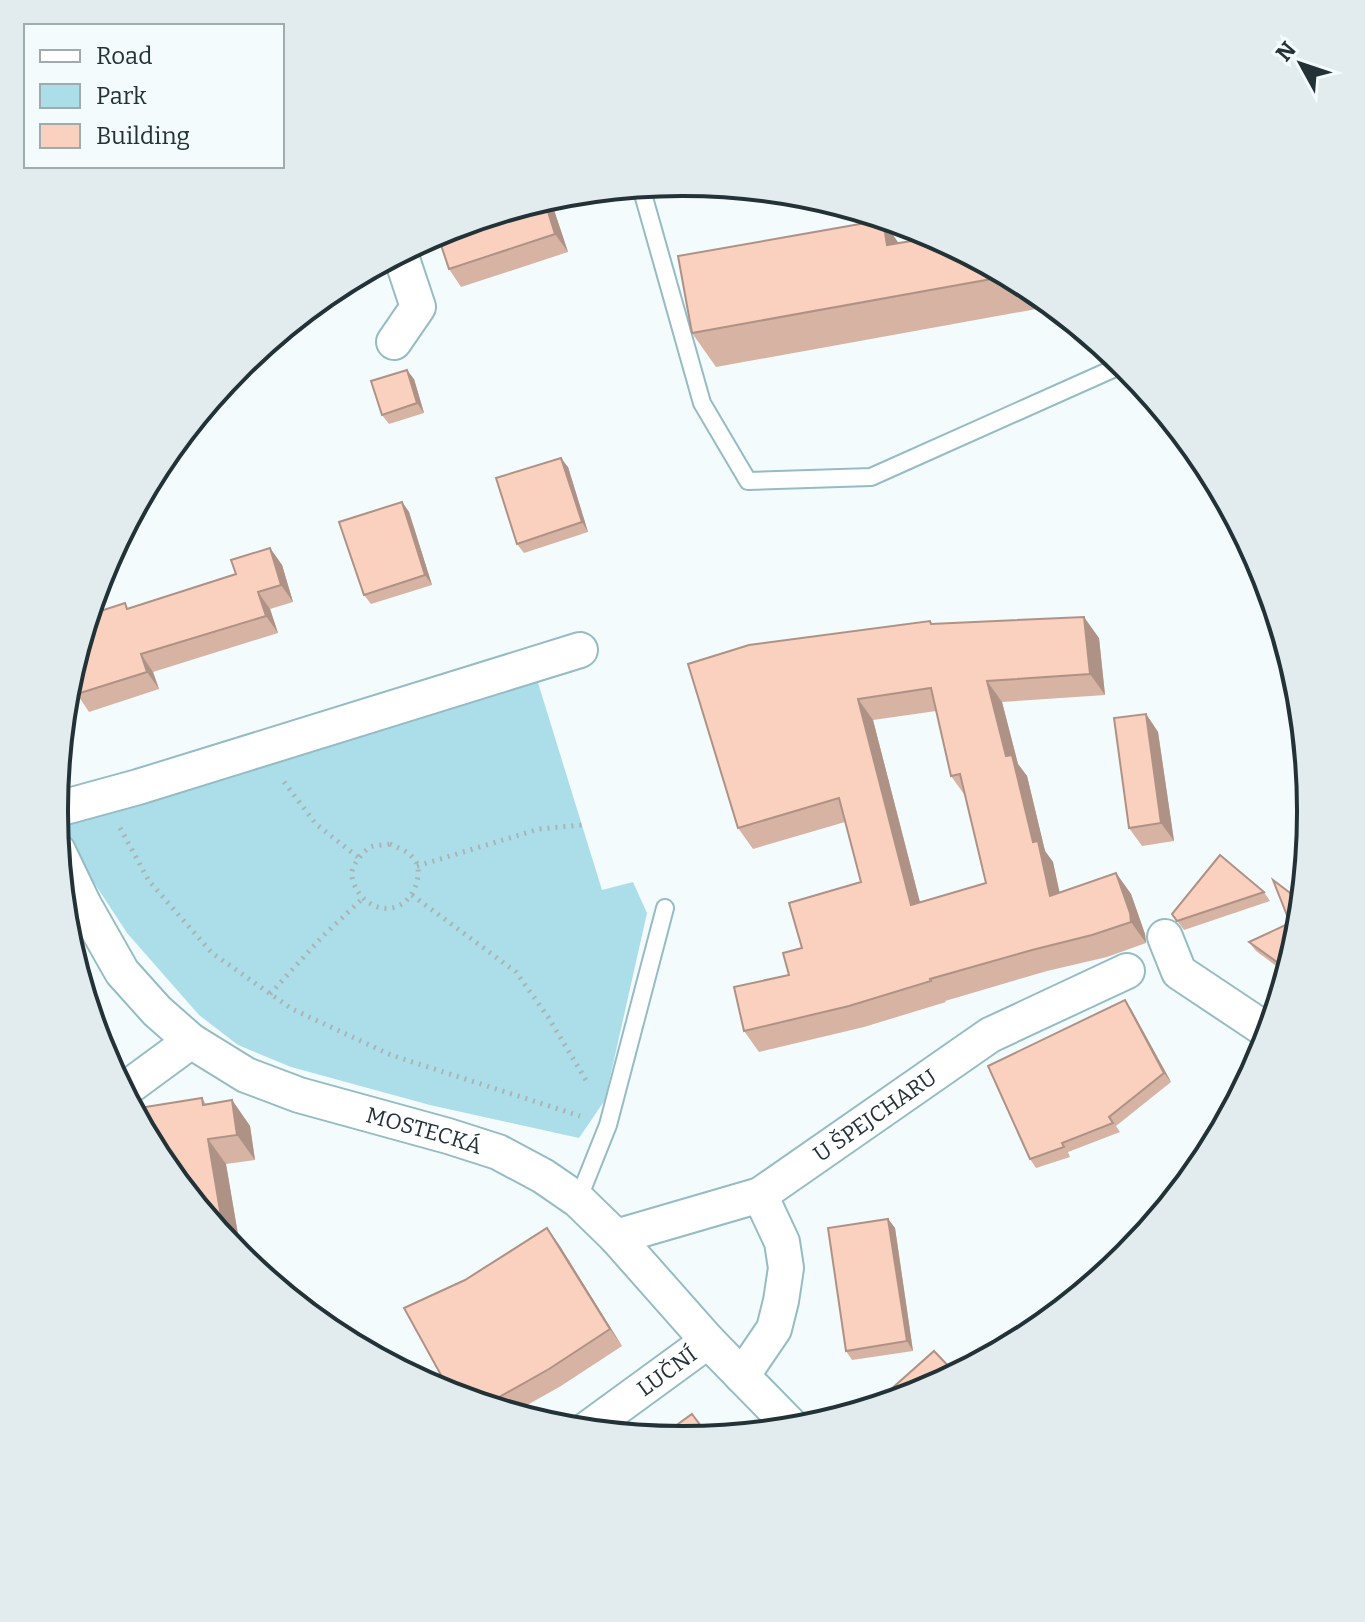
<svg xmlns="http://www.w3.org/2000/svg" width="1365" height="1622" font-family="Bitter,serif">
<style>
.green{fill:#acdee9}
.lines{fill:none;stroke-linecap:round;stroke-linejoin:round}
.service-casing{stroke:#95bcc5;stroke-width:20}
.minor-casing{stroke:#95bcc5;stroke-width:38}
.path{stroke:#a9b4b6;stroke-width:5;stroke-dasharray:2 6;stroke-linecap:butt}
.service{stroke:#fff;stroke-width:16}
.minor{stroke:#fff;stroke-width:34}
.wall{fill:#d7b3a4;fill-rule:evenodd}
.shaded-wall{fill:#af9286}
.building{fill:#fad0bf;stroke:#af9286;stroke-width:2;fill-rule:evenodd}
.labels{text-anchor:middle;dominant-baseline:central;stroke-width:6;stroke-linejoin:round;paint-order:stroke}
.street-label{font-size:22px;fill:#223236;stroke:#f3fbfd}
.rim{fill:none;stroke:#223236;stroke-width:4}
</style>
<rect width="100%" height="100%" fill="#f3fbfd"/>
<path class="green" d="M535,673L602,890L633,882L647,913L605,1100L579,1138L430,1105L291,1067L238,1045L199,1015L127,933L93,881L62,823Z"/>
<g class="lines">
<g class="service-casing">
<g id="service">
<path d="M641,187L702,403L748,481L871,477L1124,364"/>
<path d="M578,1200L608,1125L665,908"/>
</g>
</g>
<g class="minor-casing">
<g id="minor">
<path d="M394,342L418,307L400,253"/>
<path d="M54,810L138,787L580,650"/>
<path id="s1" d="M58,851L84,905L122,972L157,1011L191,1041L246,1075L299,1095L448,1136L498,1152L543,1176L578,1200L616,1237L708,1341L794,1429"/>
<path d="M1165,937L1179,972L1269,1032"/>
<path d="M123,1091L191,1041"/>
<path id="s2" d="M616,1237L760,1195L990,1035L1127,971"/>
<path d="M742,1376L774,1329L781,1301L786,1268L782,1242L760,1195"/>
<path id="s3" d="M586,1430L708,1341"/>
</g>
</g>
<g class="path">
<path d="M284,782L316,824L359,858"/>
<path d="M120,828L149,881L212,953L292,1009L391,1055L580,1116"/>
<path d="M390,844C399,848 410,852 416,862C423,875 413,899 400,905C383,914 365,904 357,890C354,885 351,877 352,872C353,864 364,850 371,847C375,845 384,845 390,844Z"/>
<path d="M417,866L539,829L582,825"/>
<path d="M412,895L516,972L548,1017L589,1085"/>
<path d="M270,994L323,936L362,899"/>
</g>
<use href="#service" class="service"/>
<use href="#minor" class="minor"/>
</g>
<g class="wall">
<path d="M550,198L568,252L461,287L449,269Z"/>
<path d="M935,237L1032,289L1053,306L716,367L692,333L899,243Z"/>
<path d="M414,379L424,413L389,424L382,415Z"/>
<path d="M568,467L588,532L524,553L517,544Z"/>
<path d="M402,502L409,512L432,585L371,604L364,595Z"/>
<path d="M270,548L282,565L293,602L270,609L278,633L153,672L159,689L89,712L77,694L128,608L236,574Z"/>
<path d="M930,621L932,624L1099,638L1105,695L1002,702L1018,764L1027,776L1045,851L1053,862L1059,892L1116,873L1131,894L1145,934L1146,943L1107,957L1047,971L945,1001L946,1002L864,1027L759,1052L744,1031L789,975L802,948L861,882L845,822L753,849L738,828ZM936,711L951,776L966,797L986,883L920,902L873,720Z"/>
<path d="M1146,714L1158,732L1174,841L1142,846L1129,828Z"/>
<path d="M1264,892L1270,901L1184,930L1172,914Z"/>
<path d="M1290,923L1299,934L1287,974L1256,951L1249,942Z"/>
<path d="M1125,1000L1131,1009L1171,1082L1116,1126L1120,1132L1068,1152L1070,1157L1036,1168L1030,1159Z"/>
<path d="M202,1098L206,1104L232,1100L250,1126L255,1160L226,1164L242,1258L160,1160Z"/>
<path d="M888,1219L895,1228L913,1351L852,1360L846,1351Z"/>
<path d="M547,1228L622,1346L561,1386L513,1413L452,1395L465,1280Z"/>
</g>
<g class="shaded-wall">
<path d="M550,198L568,252L555,234L544,199Z"/>
<path d="M883,220L906,254L887,245Z"/>
<path d="M407,370L414,379L424,413L417,403Z"/>
<path d="M561,458L568,467L588,532L582,522Z"/>
<path d="M402,502L409,512L432,585L425,575Z"/>
<path d="M270,548L282,565L293,602L281,585Z"/>
<path d="M258,592L270,609L278,633L266,616Z"/>
<path d="M1084,617L1099,638L1105,695L1090,674Z"/>
<path d="M141,654L153,672L159,689L147,672Z"/>
<path d="M987,681L1002,702L1018,764L1027,776L1045,851L1053,862L1065,917L1050,896L1006,756Z"/>
<path d="M858,699L873,720L926,926L911,905Z"/>
<path d="M1146,714L1158,732L1174,841L1161,823Z"/>
<path d="M1116,873L1131,894L1145,934L1146,943L1131,922Z"/>
<path d="M1125,1000L1131,1009L1171,1082L1164,1073Z"/>
<path d="M232,1100L250,1126L255,1160L237,1135Z"/>
<path d="M208,1139L226,1164L242,1258L225,1240Z"/>
<path d="M888,1219L895,1228L913,1351L907,1341Z"/>
<path d="M547,1228L560,1246L622,1346L610,1329Z"/>
</g>
<g class="building">
<path d="M544,199L555,234L449,269L437,233L442,230Z"/>
<path d="M883,220L887,245L935,237L1008,276L692,333L678,256Z"/>
<path d="M407,370L417,403L382,415L371,381Z"/>
<path d="M561,458L582,522L517,544L496,478Z"/>
<path d="M402,502L425,575L364,595L339,522Z"/>
<path d="M270,548L281,585L258,592L266,616L141,654L147,672L77,694L70,674L88,615L125,603L127,609L236,574L231,560Z"/>
<path d="M1084,617L1090,674L987,681L1006,756L1012,755L1033,842L1038,841L1050,896L1116,873L1130,913L1131,922L1092,935L1032,950L930,979L931,981L849,1006L744,1031L734,987L789,975L783,953L802,948L789,903L861,882L839,798L738,828L688,664L749,645L930,621L931,624ZM931,688L951,776L960,774L986,883L911,905L858,699Z"/>
<path d="M1146,714L1161,823L1129,828L1114,718Z"/>
<path d="M1220,855L1264,892L1177,921L1172,914Z"/>
<path d="M1273,880L1302,902L1299,934L1288,970L1249,942L1290,923Z"/>
<path d="M1125,1000L1164,1073L1109,1117L1113,1123L1062,1143L1064,1147L1030,1159L988,1066Z"/>
<path d="M202,1098L203,1105L232,1100L237,1135L208,1139L225,1240L160,1160L133,1109Z"/>
<path d="M888,1219L907,1341L846,1351L828,1228Z"/>
<path d="M547,1228L610,1329L549,1369L485,1405L452,1395L404,1308L465,1280Z"/>
<path d="M934,1351L956,1374L923,1392L871,1407Z"/>
<path d="M692,1414L709,1437L682,1440L660,1437Z"/>
</g>
<g class="labels">
<g class="street-label">
<text stroke="none"><textPath href="#s2" startOffset="290">U ŠPEJCHARU</textPath></text>
<text stroke="none"><textPath href="#s1" startOffset="486">MOSTECKÁ</textPath></text>
<text stroke="none"><textPath href="#s3" startOffset="100">LUČNÍ</textPath></text>
</g>
</g>
<path d="M0 0H1365V1622H0ZM682 196H683A614 614 0 0 1 1297 810V812A614 614 0 0 1 683 1426H682A614 614 0 0 1 68 812V810A614 614 0 0 1 682 196Z" fill="#e2ebed" fill-rule="evenodd"/>
<path class="rim" d="M682 196H683A614 614 0 0 1 1297 810V812A614 614 0 0 1 683 1426H682A614 614 0 0 1 68 812V810A614 614 0 0 1 682 196Z"/>
<rect x="24" y="24" width="260" height="144" fill="#f3fbfd" stroke="#9fabad" stroke-width="2"/>
<rect x="40" y="50" width="40" height="12" fill="#ffffff" stroke="#9fabad" stroke-width="2"/>
<text x="96" y="64" font-size="24" fill="#223236">Road</text>
<rect x="40" y="84" width="40" height="24" fill="#acdee9" stroke="#9fabad" stroke-width="2"/>
<text x="96" y="104" font-size="24" fill="#223236">Park</text>
<rect x="40" y="124" width="40" height="24" fill="#fad0bf" stroke="#9fabad" stroke-width="2"/>
<text x="96" y="144" font-size="24" fill="#223236">Building</text>
<g transform="translate(1301 64) rotate(310)" stroke="#f3fbfd" stroke-width="6" paint-order="stroke">
<path d="M0-6L14 30L0 20L-14 30Z" fill="#223236"/>
<text y="-12" font-size="22" font-weight="bold" text-anchor="middle" fill="#223236">N</text>
</g>
</svg>
